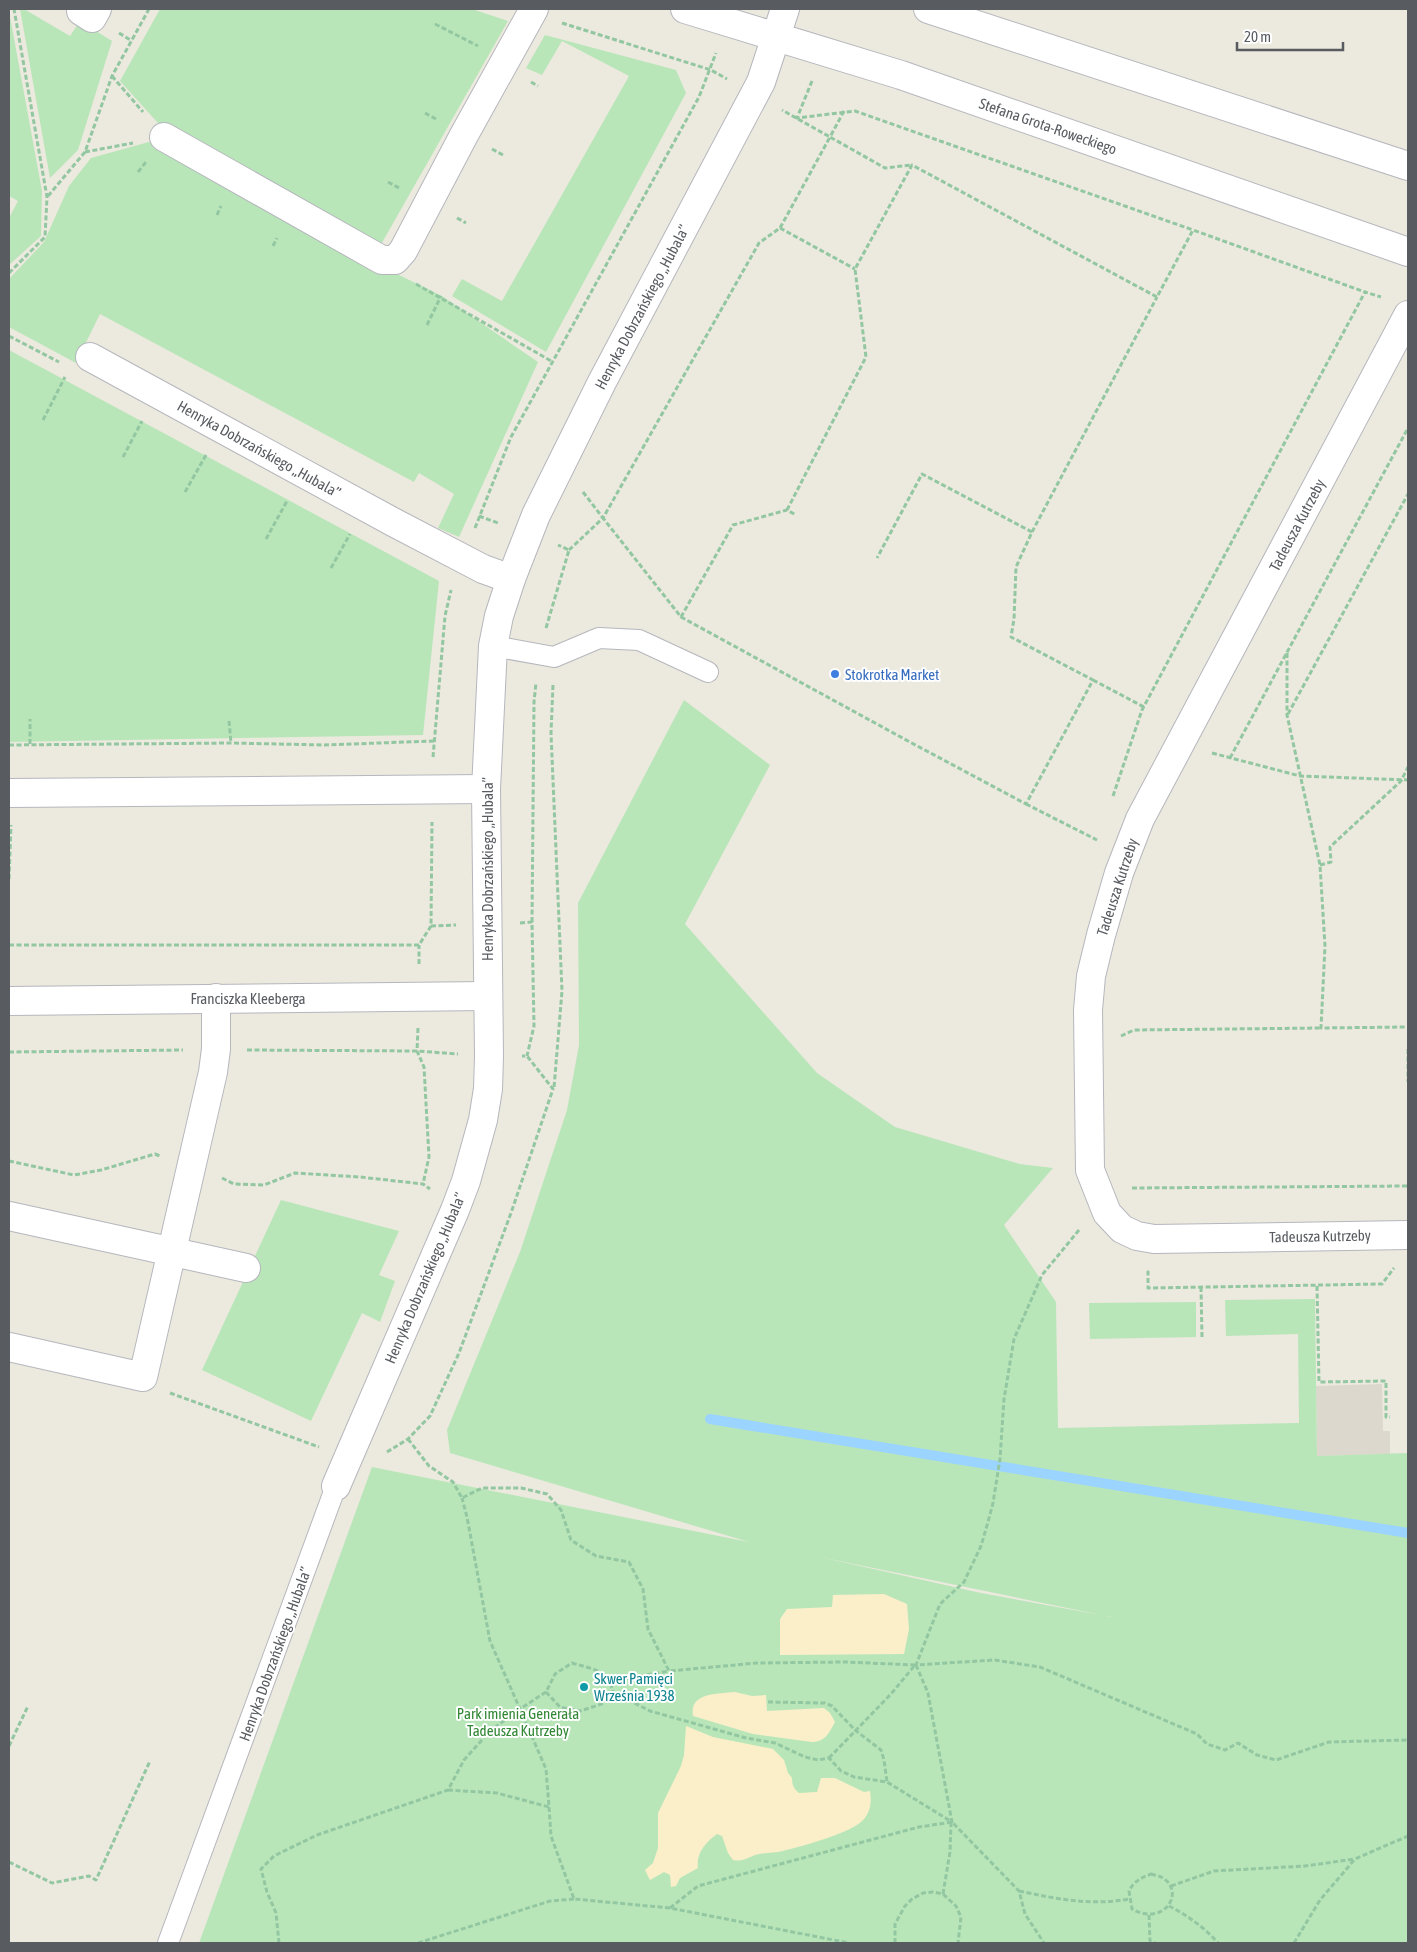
<svg xmlns="http://www.w3.org/2000/svg" width="1417" height="1952" font-family="'Asap Condensed',sans-serif">
<style>
.education{fill:#dcd8cd}
.green{fill:#b9e6b9;fill-rule:evenodd}
.sand{fill:#fbefca}
.lines{fill:none;stroke-linecap:round;stroke-linejoin:round}
.stream{stroke:#9bd4ff;stroke-width:10}
.lane-casing{stroke:#b5b7bd;stroke-width:22}
.street-casing{stroke:#b5b7bd;stroke-width:30}
.path{stroke:#92c7a1;stroke-width:3;stroke-dasharray:5 2.5;stroke-linecap:butt}
.lane{stroke:#fff;stroke-width:20}
.street{stroke:#fff;stroke-width:28}
.shop-dot{fill:#3f7fe0;stroke:#fff;stroke-width:2}
.culture-dot{fill:#0f9aa8;stroke:#fff;stroke-width:2}
.labels{text-anchor:middle;dominant-baseline:central;stroke-width:4;stroke-linejoin:round;paint-order:stroke}
.street-label{font-size:15px;fill:#585c61;stroke:#fff}
.shop-label{font-size:15px;fill:#366cbe;stroke:#fff;text-anchor:start}
.culture-label{font-size:15px;fill:#0d838f;stroke:#fff;text-anchor:start}
.park-label{font-size:15px;fill:#318734;stroke:#fff}
</style>
<rect width="100%" height="100%" fill="#ece9de"/>
<path class="education" d="M1382,1384L1383,1431H1390V1454L1317,1456L1316,1386Z"/>
<g class="green">
<path d="M20,9H24L70,36L80,21L112,41L78,150L50,178Z"/>
<path d="M160,9H472L508,21L379,248L157,122L120,81Z"/>
<path d="M9,11L42,191L41,236L9,265V218L18,201L9,196Z"/>
<path d="M545,35L676,70L686,93L546,352L452,296L462,279L502,301L629,76L562,41L542,75L526,68Z"/>
<path d="M156,140L380,262L399,275L442,296L538,362L459,537L438,528L454,494L419,473L414,482L100,314L76,363L9,327V279L44,242L69,186L91,158Z"/>
<path d="M9,350L439,581L423,735L9,742Z"/>
<path d="M684,700L770,765L685,924L817,1073L895,1127L1020,1164L1053,1168L1004,1225L1056,1302L1058,1428L1299,1423L1298,1334L1226,1336L1225,1300L1315,1299L1317,1456L1408,1453V1943H199L372,1467L749,1542L450,1453L447,1430L520,1252L567,1110L579,1045L578,903ZM820,1557L1111,1617H1112L981,1593Z"/>
<path d="M281,1200L399,1231L379,1275L395,1281L380,1322L362,1313L311,1421L202,1370Z"/>
<path d="M1196,1302V1337L1090,1339L1089,1303Z"/>
</g>
<g class="sand">
<path d="M884,1594L907,1604L909,1629L904,1654L780,1655V1619L787,1609L832,1607L833,1595Z"/>
<path d="M735,1692L752,1696L766,1695L767,1711L824,1708L830,1713L835,1722C829,1733 825,1742 812,1742L753,1734L693,1716C689,1692 718,1694 735,1692Z"/>
<path d="M686,1726L713,1737L773,1749L784,1760L788,1773L792,1778C792,1785 794,1789 799,1793L817,1792L821,1778H835L864,1792L870,1791C872,1804 870,1814 861,1822C847,1834 797,1848 778,1852C770,1853 762,1853 755,1855C747,1858 742,1862 733,1860L728,1853L722,1836L717,1834C705,1843 696,1853 698,1868L680,1878L676,1886L671,1887L670,1875L664,1872L650,1880L645,1870L653,1863L658,1848V1813L681,1766L684,1755Z"/>
</g>
<g class="lines">
<path class="stream" d="M710,1419L1408,1533"/>
<g class="lane-casing">
<g id="lane">
<path d="M493,646L554,657L599,638L639,640L708,672"/>
<path d="M168,1943L336,1486"/>
</g>
</g>
<g class="street-casing">
<g id="street">
<path d="M685,9L901,75L1408,252"/>
<path d="M928,9L1408,166"/>
<path d="M81,11L92,18L97,9"/>
<path d="M164,137L382,260H395L403,251L464,135L534,9"/>
<path d="M1408,315L1140,819L1119,873L1101,935L1091,976L1088,1010L1090,1170L1107,1213L1122,1229L1137,1236L1154,1239L1408,1235"/>
<path d="M90,357L393,522L483,569L511,579"/>
<path d="M9,793L486,789"/>
<path d="M9,1001L488,996"/>
<path d="M9,1216L246,1268"/>
<path d="M9,1347L143,1377L213,1072L216,1049V998"/>
<path d="M336,1486L455,1210L466,1181L483,1120L488,1089L489,1056L486,789L493,646L499,616L511,579L536,515L602,382L761,82L785,9"/>
</g>
</g>
<g class="path">
<path d="M562,23L711,70L727,79"/>
<path d="M435,24L478,46"/>
<path d="M119,33L132,41"/>
<path d="M112,76L143,112"/>
<path d="M812,81L797,118L855,111L1193,230"/>
<path d="M531,82L538,86"/>
<path d="M844,111L830,137L885,168L911,165"/>
<path d="M425,113L436,119"/>
<path d="M492,149L503,155"/>
<path d="M85,152L133,143"/>
<path d="M138,172L146,162"/>
<path d="M388,182L401,189"/>
<path d="M48,196L85,152L112,76L149,9"/>
<path d="M217,215L221,206"/>
<path d="M457,218L466,223"/>
<path d="M780,228L855,269"/>
<path d="M273,246L277,238"/>
<path d="M9,273L45,237L47,197L14,9"/>
<path d="M416,284L553,362"/>
<path d="M427,325L441,296"/>
<path d="M9,336L59,362"/>
<path d="M43,420L65,377"/>
<path d="M123,457L142,421"/>
<path d="M185,492L206,455"/>
<path d="M583,492L603,518L759,243L780,228L830,137L782,110"/>
<path d="M787,510L866,357L855,269L912,165L1157,297L1193,230L1365,292"/>
<path d="M479,516L498,523"/>
<path d="M475,528L511,437L699,97L716,53"/>
<path d="M1032,532L1157,297"/>
<path d="M266,539L287,501"/>
<path d="M569,550L603,518L681,617L908,741L1026,804L1093,680L1011,637L1014,619L1016,567L1032,532L922,474L877,558"/>
<path d="M331,568L350,534"/>
<path d="M681,617L733,525L787,510L796,515"/>
<path d="M546,628L569,550L558,545"/>
<path d="M1287,653V715L1320,865L1325,946L1321,1028L1408,1027"/>
<path d="M1093,680L1144,707"/>
<path d="M553,685L551,733L562,991L554,1088"/>
<path d="M1288,714L1408,494"/>
<path d="M229,721L231,743"/>
<path d="M30,744V719"/>
<path d="M9,745L231,743L324,745L434,741"/>
<path d="M1212,753L1300,776L1408,780"/>
<path d="M433,757L445,616L451,590"/>
<path d="M1230,758L1408,428"/>
<path d="M1113,796L1142,710L1365,292L1381,297"/>
<path d="M1026,804L1097,840"/>
<path d="M1320,865L1331,862L1330,847L1401,781L1408,767"/>
<path d="M9,879L11,825"/>
<path d="M532,922L534,702L536,683"/>
<path d="M520,923L532,922L534,1026L527,1056"/>
<path d="M431,926L456,925"/>
<path d="M9,945H419L431,926L432,822"/>
<path d="M419,964V945"/>
<path d="M418,1028L417,1051L424,1067L429,1157L423,1184"/>
<path d="M1121,1036L1134,1030L1321,1028"/>
<path d="M1408,1049V1082"/>
<path d="M247,1050L417,1051L458,1054"/>
<path d="M9,1052L183,1050"/>
<path d="M9,1161L74,1175L101,1170L155,1154L160,1156"/>
<path d="M222,1178L234,1184L264,1185L295,1173L360,1177L423,1184L430,1189"/>
<path d="M1132,1188L1408,1186"/>
<path d="M1079,1230L1042,1275L1014,1339L1004,1399L1000,1459L993,1503L988,1522L981,1546L964,1582L940,1604L916,1665L994,1660L1040,1667L1197,1734L1207,1744L1225,1750L1238,1743L1257,1755L1276,1760L1329,1742L1408,1740"/>
<path d="M1147,1271L1148,1272V1288L1382,1284L1394,1268"/>
<path d="M1317,1286L1319,1382L1386,1381V1417H1390"/>
<path d="M1201,1287L1202,1337"/>
<path d="M170,1393L319,1447"/>
<path d="M408,1439L429,1466L453,1482L462,1498L482,1488H521L547,1494L561,1510L571,1540L596,1556L629,1562L643,1589L648,1629L669,1671L757,1663L845,1662L916,1665"/>
<path d="M387,1452L408,1439L430,1416L459,1353L511,1213L553,1089L527,1056H522"/>
<path d="M610,1681L669,1671"/>
<path d="M546,1692L560,1707L580,1711L605,1703L613,1692L650,1711L746,1738L775,1743L805,1757L818,1760L829,1758L841,1771L854,1777L887,1782L952,1822L928,1693L916,1665"/>
<path d="M768,1702L825,1703L832,1706L855,1730L881,1750L884,1760L887,1782"/>
<path d="M9,1746L28,1706"/>
<path d="M829,1758L891,1694L915,1665"/>
<path d="M448,1790L497,1793L549,1807L546,1769L520,1709L546,1692L555,1674L572,1663C591,1669 608,1669 613,1692"/>
<path d="M549,1807L551,1836L574,1899L670,1908L849,1943"/>
<path d="M9,1862L52,1883L89,1876L96,1880L150,1761"/>
<path d="M1151,1874C1155,1875 1160,1876 1163,1878C1186,1893 1163,1927 1132,1909L1129,1891C1134,1881 1141,1878 1151,1874Z"/>
<path d="M1171,1886L1214,1871L1305,1866L1355,1859"/>
<path d="M1019,1891C1057,1899 1091,1906 1129,1899"/>
<path d="M943,1894L950,1852L951,1823"/>
<path d="M1169,1906C1187,1915 1205,1928 1218,1943"/>
<path d="M670,1908L698,1886L919,1827L952,1822L1019,1891L1025,1914L1044,1943"/>
<path d="M1149,1915L1150,1941L1155,1943"/>
<path d="M279,1943L276,1913L267,1892L261,1869L274,1856L317,1835L448,1790L464,1760L490,1731L520,1709L490,1641L467,1517L462,1498"/>
<path d="M418,1943L550,1901L574,1899"/>
<path d="M895,1943V1924L905,1906L912,1899L923,1893L933,1892L943,1894L956,1906L961,1917L958,1943"/>
<path d="M1294,1943L1320,1900L1355,1859L1408,1836"/>
</g>
<use href="#lane" class="lane"/>
<use href="#street" class="street"/>
</g>
<circle class="shop-dot" cx="835" cy="674" r="5"/>
<circle class="culture-dot" cx="584" cy="1687" r="5"/>
<g class="labels">
<g class="street-label">
<text transform="translate(1048 126) rotate(19)">Stefana Grota-Roweckiego</text>
<text transform="translate(642 307) rotate(-62)">Henryka Dobrzańskiego „Hubala”</text>
<text transform="translate(259 449) rotate(29)">Henryka Dobrzańskiego „Hubala”</text>
<text transform="translate(1297 525) rotate(-62)">Tadeusza Kutrzeby</text>
<text transform="translate(487 869) rotate(-90)">Henryka Dobrzańskiego „Hubala”</text>
<text transform="translate(1117 887) rotate(-72)">Tadeusza Kutrzeby</text>
<text x="248" y="998">Franciszka Kleeberga</text>
<text transform="translate(1320 1236) rotate(-1)">Tadeusza Kutrzeby</text>
<text transform="translate(425 1278) rotate(-67)">Henryka Dobrzańskiego „Hubala”</text>
<text transform="translate(275 1654) rotate(-70)">Henryka Dobrzańskiego „Hubala”</text>
</g>
<g class="shop-label">
<text x="845" y="674">Stokrotka Market</text>
</g>
<g class="culture-label">
<text x="594" y="1678">Skwer Pamięci<tspan x="594" dy="17">Września 1938</tspan></text>
</g>
<g class="park-label">
<text x="518" y="1713">Park imienia Generała<tspan x="518" dy="17">Tadeusza Kutrzeby</tspan></text>
</g>
</g>
<rect width="1417" height="1952" fill="none" stroke="#585c61" stroke-width="20"/>
<path d="M1237 42v8h106v-8" fill="none" stroke="#585c61" stroke-width="2.5"/>
<text x="1244" y="42" font-size="15" fill="#585c61" stroke="#ffffff" stroke-width="4" paint-order="stroke">20 m</text>
</svg>
